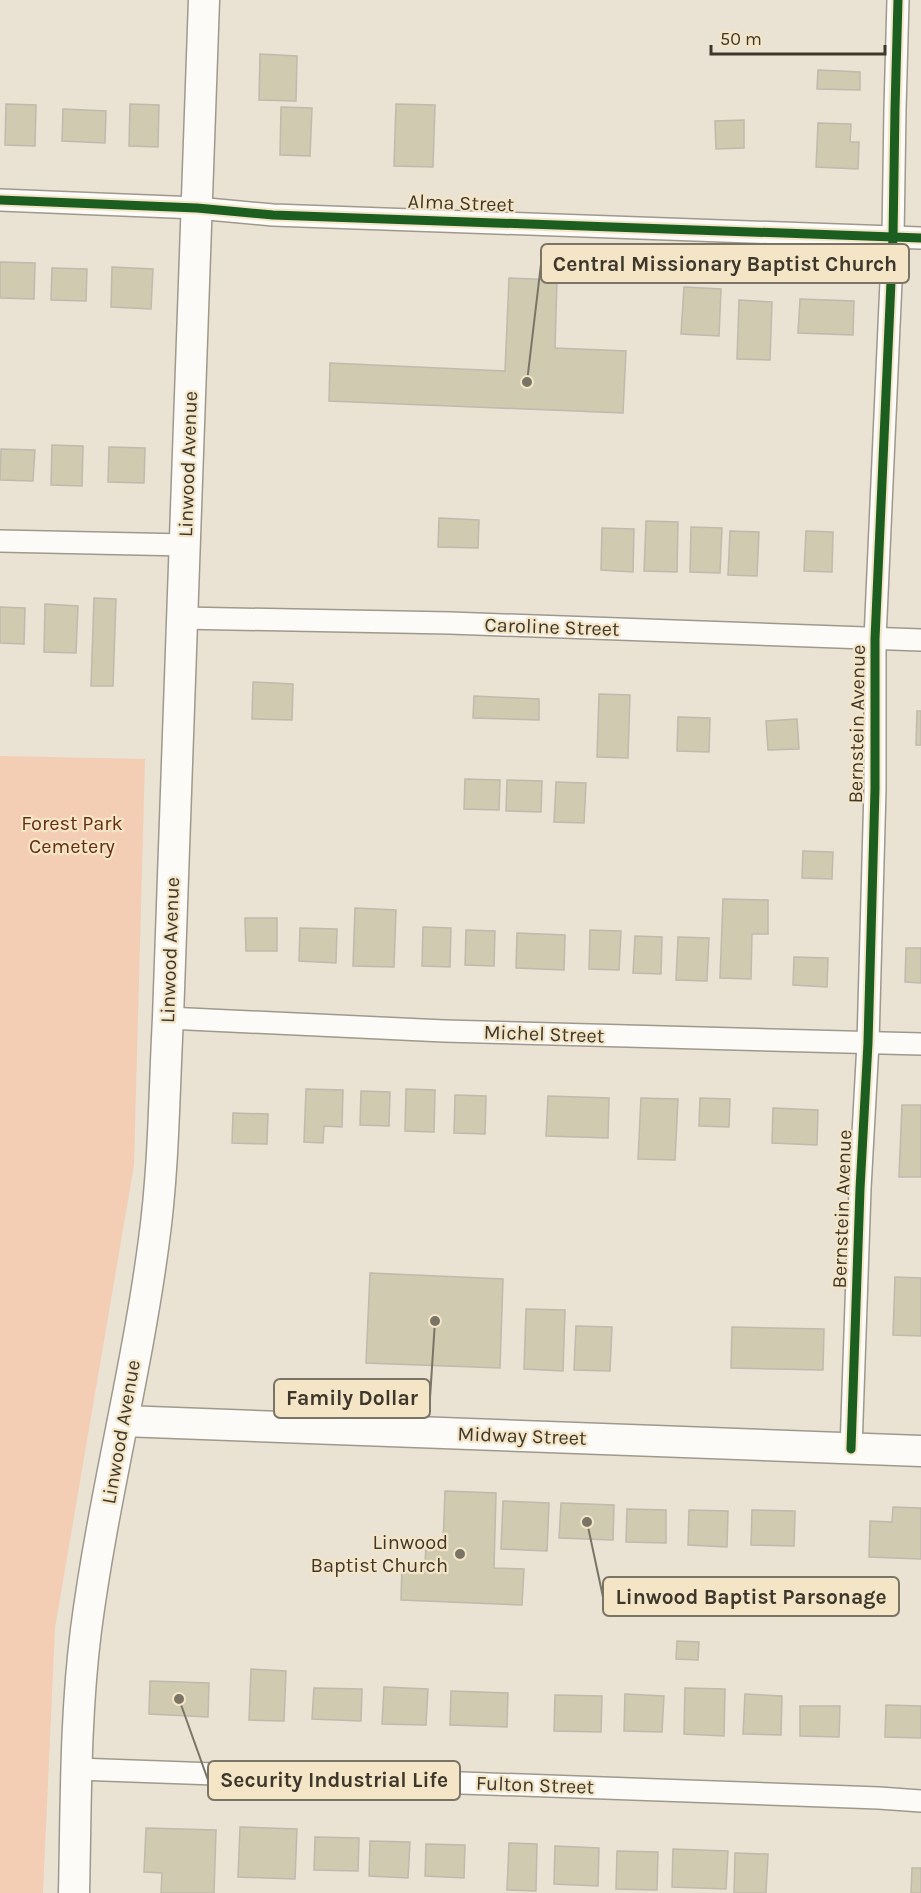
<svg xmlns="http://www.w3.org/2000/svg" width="921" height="1893" font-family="Karla,sans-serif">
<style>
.green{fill:#f4cdb5}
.building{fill:#d0cab0;stroke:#bebaad;stroke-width:1.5}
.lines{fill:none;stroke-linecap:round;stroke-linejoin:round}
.street-casing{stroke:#9f998d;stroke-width:24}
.secondary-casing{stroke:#9f998d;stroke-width:33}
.street{stroke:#fcfbf8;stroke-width:21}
.secondary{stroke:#fcfbf8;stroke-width:30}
.cycleway-casing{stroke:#f4e5c7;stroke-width:13}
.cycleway{stroke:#1b5e20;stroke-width:9}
.poi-dot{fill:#7a7466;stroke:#f4e5c7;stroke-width:2}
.labels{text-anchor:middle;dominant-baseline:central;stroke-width:4.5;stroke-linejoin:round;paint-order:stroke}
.street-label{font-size:20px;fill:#3e382c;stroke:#f4e5c7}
.park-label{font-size:20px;fill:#652e12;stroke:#f4e5c7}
.poi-label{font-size:20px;fill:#3e382c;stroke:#f4e5c7;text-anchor:end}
.leader{fill:none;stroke:#7a7466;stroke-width:2}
.callout-dot{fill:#7a7466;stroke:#f4e5c7;stroke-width:2}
.callout{fill:#f4e5c7;stroke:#7a7466;stroke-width:2}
.callout-label{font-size:21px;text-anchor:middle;font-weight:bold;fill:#3e382c}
</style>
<rect width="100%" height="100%" fill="#eae2d2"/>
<path class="green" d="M0,756L145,759L134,1165L55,1628L43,1893H0Z"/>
<g class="building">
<path d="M260,54L297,56L296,101L259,100Z"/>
<path d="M818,70L860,72V90L817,89Z"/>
<path d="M6,104L36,105L35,146L5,145Z"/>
<path d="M130,104L159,105L158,147L129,146Z"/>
<path d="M396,104L435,105L433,167L394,166Z"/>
<path d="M281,107L312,108L310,156L280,155Z"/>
<path d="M63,109L106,111L105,143L62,141Z"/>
<path d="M744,120V148L716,149L715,121Z"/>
<path d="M818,123L851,124L850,142H859L858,169L816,167Z"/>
<path d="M0,262L35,263L34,299L0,298Z"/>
<path d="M112,267L153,269L151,309L111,307Z"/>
<path d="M52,268L87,269L86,301L51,300Z"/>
<path d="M509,278L557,280L555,348L626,351L623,413L329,401L330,363L505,371Z"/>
<path d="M684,287L721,289L719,336L681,334Z"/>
<path d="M800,299L854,301L853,335L798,333Z"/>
<path d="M739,300L772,302L770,360L737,359Z"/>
<path d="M52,445L83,446L82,486L51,485Z"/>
<path d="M109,447L145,448L144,483L108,482Z"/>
<path d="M1,449L35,450L33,481L0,480Z"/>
<path d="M439,518L479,520L478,548L438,547Z"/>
<path d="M646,521L678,522L677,572L644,571Z"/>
<path d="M691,527L722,528L720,573L690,572Z"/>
<path d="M602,528L634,529L633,572L601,570Z"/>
<path d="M730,531L759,532L757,576L728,575Z"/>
<path d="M806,531L833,532L832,572L804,571Z"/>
<path d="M94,598L116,599L113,686H91Z"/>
<path d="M45,604L78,606L76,653L44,652Z"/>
<path d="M0,607L25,608L24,644L0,643Z"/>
<path d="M253,682L293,684L292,720L252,719Z"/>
<path d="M599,694L630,695L628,758L597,757Z"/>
<path d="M474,696L539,699V720L473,718Z"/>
<path d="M917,711H921V745H916Z"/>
<path d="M678,717L710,718L709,752L677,751Z"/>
<path d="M797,719L799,749L768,750L766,721Z"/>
<path d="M465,779L500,780L499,810L464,809Z"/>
<path d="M507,780L542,781L541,812L506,811Z"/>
<path d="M556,782L586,783L584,823L554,822Z"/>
<path d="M803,851L833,852L832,879L802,878Z"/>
<path d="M723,899L768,900V934H752L751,979L720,978Z"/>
<path d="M355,908L396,910L394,967L353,966Z"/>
<path d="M245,918H277V951H246Z"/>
<path d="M423,927L451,928L450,967L422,966Z"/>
<path d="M300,928L337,929L336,963L299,961Z"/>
<path d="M466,930L495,931L494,966L465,965Z"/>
<path d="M590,930L621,931L619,970L589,969Z"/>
<path d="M517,933L565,935L564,970L516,968Z"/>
<path d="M635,936L662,937L661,974L633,973Z"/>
<path d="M678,937L709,938L707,981L676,980Z"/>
<path d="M906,948H921V983L905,982Z"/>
<path d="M794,957L828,958L827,987L793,985Z"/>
<path d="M306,1089L343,1090L342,1127L324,1126L323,1143L304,1142Z"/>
<path d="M406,1089L435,1090L434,1132L405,1131Z"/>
<path d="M361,1091L390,1092L389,1126L360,1125Z"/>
<path d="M455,1095L486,1096L485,1134L454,1133Z"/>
<path d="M548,1096L609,1098L608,1138L546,1136Z"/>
<path d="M641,1098L678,1099L675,1160L638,1159Z"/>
<path d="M700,1098L730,1099L729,1127L699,1126Z"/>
<path d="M902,1105H921V1177H899Z"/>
<path d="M773,1108L818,1110L817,1145L772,1143Z"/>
<path d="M233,1113L268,1114L267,1144L232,1143Z"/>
<path d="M370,1273L503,1279L500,1368L366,1363Z"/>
<path d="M895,1277L921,1278V1336L893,1335Z"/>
<path d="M526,1309L565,1310L563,1371L524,1369Z"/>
<path d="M576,1326L612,1327L610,1371L574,1370Z"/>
<path d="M732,1327L824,1329L823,1370L731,1368Z"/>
<path d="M445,1491L496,1493L494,1568L524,1569L522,1605L401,1600L402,1565L425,1566L426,1542L443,1543Z"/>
<path d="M503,1501L549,1503L547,1551L501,1549Z"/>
<path d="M561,1503L614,1505L613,1540L559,1538Z"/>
<path d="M893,1507L921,1508V1559L869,1557L870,1521L892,1522Z"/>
<path d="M627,1509L666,1510V1543L626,1542Z"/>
<path d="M689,1510L728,1511L727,1547L688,1545Z"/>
<path d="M752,1510L795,1511L794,1546L751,1545Z"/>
<path d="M677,1641L699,1642L698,1660L676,1659Z"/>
<path d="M251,1669L286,1671L284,1721L249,1720Z"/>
<path d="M150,1681L209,1683L208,1717L149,1714Z"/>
<path d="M384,1687L428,1689L426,1725L382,1724Z"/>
<path d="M314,1688L362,1689L361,1721L312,1719Z"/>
<path d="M685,1688L725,1689L724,1736L684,1734Z"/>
<path d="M451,1691L508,1693L507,1727L450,1725Z"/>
<path d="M625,1694L664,1696L662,1732L624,1731Z"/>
<path d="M745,1694L782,1696L781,1735L743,1734Z"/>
<path d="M555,1695L602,1696L601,1732L554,1731Z"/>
<path d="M886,1705L921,1706V1738L885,1737Z"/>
<path d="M800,1706H840L839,1737L800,1736Z"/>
<path d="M240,1827L297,1829L295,1879L238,1877Z"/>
<path d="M146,1828L216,1830L214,1893H161L162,1873L144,1872Z"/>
<path d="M315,1837L359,1838L358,1871L314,1870Z"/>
<path d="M370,1841L410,1842L408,1878L369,1876Z"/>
<path d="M509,1843L537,1844L536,1891L507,1890Z"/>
<path d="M426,1844L465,1845L464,1878L425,1876Z"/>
<path d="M555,1846L599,1848L598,1886L554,1884Z"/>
<path d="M673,1849L728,1851L726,1889L672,1887Z"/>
<path d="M617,1851L658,1852L657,1890L616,1889Z"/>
<path d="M735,1853L768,1854L766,1893H734Z"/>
<path d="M912,1868H921V1893H911Z"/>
</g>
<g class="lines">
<g class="street-casing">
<g id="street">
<path d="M0,200L197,208L273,215L921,238"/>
<path d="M0,541L185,545"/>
<path d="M182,618L450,623L921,640"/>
<path d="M168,1018L444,1031L921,1044"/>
<path d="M851,1449L860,1189L868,1043L875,789V639L893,237L895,109L898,0"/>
<path d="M77,1769L879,1798L921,1801"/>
</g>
</g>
<g class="secondary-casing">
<g id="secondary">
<path d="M123,1421L921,1451"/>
<path d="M74,1893C76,1805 75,1717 86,1630C103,1499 137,1371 154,1240C164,1167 164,1092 168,1018L204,0"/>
</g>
</g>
<use href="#street" class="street"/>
<use href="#secondary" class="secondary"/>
<g class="cycleway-casing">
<g id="cycleway">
<path d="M0,200L197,208L273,215L921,238"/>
<path d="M851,1449L860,1189L868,1043L875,789V639L893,237L895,109L898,0"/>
</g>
</g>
<use href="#cycleway" class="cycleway"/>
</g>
<circle class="poi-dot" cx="460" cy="1554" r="6"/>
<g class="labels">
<g class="street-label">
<text transform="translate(461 203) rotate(2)">Alma Street</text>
<text transform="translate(188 464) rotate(-88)">Linwood Avenue</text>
<text transform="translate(552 627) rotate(2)">Caroline Street</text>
<text transform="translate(857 724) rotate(-89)">Bernstein Avenue</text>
<text transform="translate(170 950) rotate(-88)">Linwood Avenue</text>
<text transform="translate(544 1034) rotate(2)">Michel Street</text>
<text transform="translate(842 1209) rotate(-88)">Bernstein Avenue</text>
<text transform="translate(121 1432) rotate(-80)">Linwood Avenue</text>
<text transform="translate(522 1436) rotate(2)">Midway Street</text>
<text transform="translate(535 1785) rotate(2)">Fulton Street</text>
</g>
<g class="park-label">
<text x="72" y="823">Forest Park<tspan x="72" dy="23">Cemetery</tspan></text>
</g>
<g class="poi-label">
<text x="448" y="1542">Linwood<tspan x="448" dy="23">Baptist Church</tspan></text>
</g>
</g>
<path class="leader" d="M527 382L541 264M435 1321L430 1398M587 1522L603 1597M179 1699L208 1780"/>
<g class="callout-dot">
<circle cx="527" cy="382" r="6"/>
<circle cx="435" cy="1321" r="6"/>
<circle cx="587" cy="1522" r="6"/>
<circle cx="179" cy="1699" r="6"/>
</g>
<g class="callout">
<rect x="541" y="244" width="368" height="39" rx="6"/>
<rect x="274" y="1379" width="156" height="39" rx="6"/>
<rect x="603" y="1577" width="296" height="39" rx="6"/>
<rect x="208" y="1761" width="252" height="39" rx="6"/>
</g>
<g class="callout-label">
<text x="725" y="271">Central Missionary Baptist Church</text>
<text x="352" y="1405">Family Dollar</text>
<text x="751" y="1604">Linwood Baptist Parsonage</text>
<text x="334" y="1787">Security Industrial Life</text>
</g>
<path d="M711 45v9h174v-9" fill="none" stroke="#3e382c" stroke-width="3"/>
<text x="720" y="45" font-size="18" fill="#3e382c" stroke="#f4e5c7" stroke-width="4.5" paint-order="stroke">50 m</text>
</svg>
